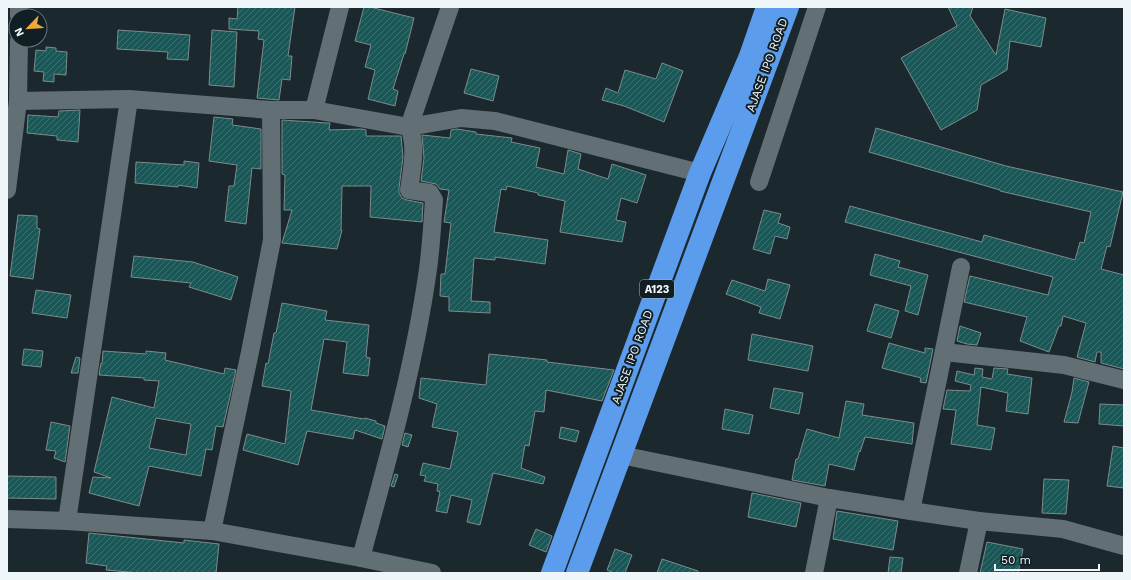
<svg xmlns="http://www.w3.org/2000/svg" width="1131" height="580" font-family="'Work Sans',sans-serif">
<style>
.building{fill:url(#building-hatch);stroke:#7b8c8c;fill-rule:evenodd}
.lines{fill:none;stroke-linecap:round;stroke-linejoin:round}
.minor{stroke:#627076;stroke-width:18}
.highway{stroke:#5b9ced;stroke-width:22}
.labels{text-anchor:middle;dominant-baseline:central;stroke-width:4;stroke-linejoin:round;paint-order:stroke}
.shield{fill:#111e23;stroke:#acb5b9;stroke-width:1}
.shield-label{font-size:11px;font-weight:bold;fill:#eef6f9}
.street-label{font-size:12px;fill:#eef6f9;stroke:#111e23}
</style>
<defs>
<pattern id="building-hatch" width="6" height="6" patternUnits="userSpaceOnUse"><rect width="6" height="6" fill="#1b5756"/><path d="M-1 1l2-2M0 6l6-6M5 7l2-2" fill="none" stroke="#3c706f"/></pattern>
</defs>
<rect width="100%" height="100%" fill="#1b282d"/>
<g class="building">
<path d="M238,7H295L288,56H292L290,80L282,79L279,100L257,98L264,40L258,39L259,31L229,29V18L237,19Z"/>
<path d="M364,7H370L414,18L405,54H404L393,89L398,91L395,106L368,99L375,70L365,67L371,45L355,41Z"/>
<path d="M948,7H973L970,16L996,55L1005,9L1046,18L1041,47L1010,41L1007,70L981,85L977,110L941,130L901,58L957,26Z"/>
<path d="M118,30L190,35L188,60L167,59L168,52L117,49Z"/>
<path d="M212,30L237,32L234,87L209,85Z"/>
<path d="M46,47L56,48V51L67,52L66,75L54,74V82L43,81L44,72L34,71L36,50L46,51Z"/>
<path d="M662,63L683,71L664,122L624,106L602,100L606,88L618,93L625,70L656,79Z"/>
<path d="M471,69L499,76L493,101L464,93Z"/>
<path d="M80,110L78,142L57,140V136L27,133L28,115L58,117L59,111Z"/>
<path d="M214,117L233,119L232,125L261,129V169L252,168L246,224L225,221L229,186H234L237,165L209,161Z"/>
<path d="M282,120L327,123H330L329,130L362,129L366,130V136H401L403,157L399,188V193L402,198L407,200L423,203L422,222L370,217L371,186H342L341,230H342L337,249L282,243L292,210H284L285,175L282,174Z"/>
<path d="M876,128L1006,166L1123,192L1110,247L1107,246L1101,269L1124,275V369L1101,363V352H1097L1095,362L1077,357L1086,323L1063,316L1061,326H1059L1049,352L1020,341L1027,317L964,302L970,276L1048,295L1053,277L845,222L850,206L982,242L984,235L1075,260L1080,242L1084,243L1091,212L1000,191V190L869,152Z"/>
<path d="M457,129L476,132V134L512,138L511,142L540,148L536,167L564,174L568,150L581,154L578,169L608,179L612,164L646,175L637,203L621,198L616,220L626,222L622,242L560,232L565,201L538,195V193L507,186L506,190L501,189L494,232L548,240L545,264L495,257V260L474,258L471,301L490,302V313L449,311V297L440,296L441,274H445L451,223L444,222L449,190L440,189L436,184L421,181L424,158L422,135L450,138L451,130Z"/>
<path d="M184,161L199,163L197,188L178,185V187L135,183L136,162L184,165Z"/>
<path d="M764,210L781,214L778,223L790,227L787,239L775,236L770,254L753,249Z"/>
<path d="M18,215L37,216V228L40,229L33,279L10,276Z"/>
<path d="M875,254L900,261L898,267L928,275L918,315L905,311L911,286L870,275Z"/>
<path d="M134,256L193,262L238,277L231,300L189,287L191,283L131,277Z"/>
<path d="M768,279L790,285L780,319L759,313L761,307L726,294L732,280L765,291Z"/>
<path d="M36,290L71,295L67,318L32,313Z"/>
<path d="M282,303L327,311L325,320L369,325L366,357L370,358L368,376L343,373L347,342L324,339L311,410L364,419L365,418L376,421V423L385,426L382,439L355,430L353,439L307,431L298,465L243,450L247,434L285,444L291,391L262,386L266,363L268,364L274,333H276Z"/>
<path d="M875,304L899,311L891,338L867,331Z"/>
<path d="M960,326L981,333L977,345L967,344L957,341Z"/>
<path d="M752,334L813,346L808,371L748,360Z"/>
<path d="M889,343L925,353V348L933,349L926,383L920,382L921,378L882,368Z"/>
<path d="M24,349L43,351L41,367L22,365Z"/>
<path d="M103,351L146,354V351L166,353L165,360L224,374L225,368L236,370L223,427L216,426L212,450L206,449L201,476L149,466L139,506L89,493L93,477L111,478L94,472L112,397L154,408L159,381L144,380V378L99,375L101,363L102,364ZM156,418L191,424L186,455L149,448Z"/>
<path d="M489,354L547,360V362L614,370L602,401L546,390L544,412L535,411L529,446L525,445L521,468L545,477L543,484L493,473L480,525L467,522L472,500L451,495L447,513L436,511L440,492L437,491L438,484L424,481L426,476L420,475L423,463L450,469L458,432L432,427L437,404L419,398L421,378L486,385Z"/>
<path d="M76,357L80,358L78,373H71Z"/>
<path d="M975,368L983,369L982,377L992,379L994,368L1008,369L1007,374L1032,378L1028,414L1006,411L1008,393L981,387L977,425L995,428L991,450L951,444L956,410L943,409L947,390L970,391L971,385L955,381L957,371L974,375Z"/>
<path d="M1074,378L1089,382L1078,423L1064,422L1072,392Z"/>
<path d="M774,388L803,393L799,414L770,408Z"/>
<path d="M846,401L864,404L862,415L914,423L912,444L865,437L860,452L859,451L854,470L829,464L825,486L792,480L796,459H798L807,429L839,438Z"/>
<path d="M1100,404L1124,405V426L1099,424Z"/>
<path d="M725,409L753,415L749,434L722,429Z"/>
<path d="M51,422L70,426L65,462L54,458L56,451L46,450Z"/>
<path d="M561,427L579,431L576,442L559,438Z"/>
<path d="M405,433L412,435L408,447L402,445Z"/>
<path d="M1113,446L1124,448V488L1107,486Z"/>
<path d="M395,474L398,475L394,487L391,486Z"/>
<path d="M7,476L56,477V499L7,498Z"/>
<path d="M1044,479L1069,480L1066,514L1042,513Z"/>
<path d="M752,493L801,503L796,527L748,517Z"/>
<path d="M837,511L898,521L893,550L833,539Z"/>
<path d="M536,529L552,536L546,552L529,545Z"/>
<path d="M89,533L184,543V540L219,544L216,573H139L106,570L107,566L86,563Z"/>
<path d="M987,542L1023,549L1018,573H980Z"/>
<path d="M615,549L632,555L625,573H614L607,570Z"/>
<path d="M890,557L903,558L901,573H888Z"/>
<path d="M662,559L698,571V573H657Z"/>
</g>
<g class="lines">
<g class="minor">
<path d="M19,16V7"/>
<path d="M18,101L129,99L271,110H314L409,127L461,118L495,121L700,173"/>
<path d="M314,110L340,7"/>
<path d="M759,182L817,7"/>
<path d="M7,190L18,101L19,40"/>
<path d="M944,352L1064,365L1124,380"/>
<path d="M621,455L829,498L911,511L979,521L1063,529L1124,546"/>
<path d="M911,511L961,267"/>
<path d="M7,519L67,521L212,531L361,558L432,573"/>
<path d="M67,521L129,99"/>
<path d="M212,531L250,352L272,240L271,110"/>
<path d="M361,558C386,465 413,372 427,276C431,251 432,226 434,200L430,193L409,190C412,169 417,146 409,127L450,7"/>
<path d="M814,573L829,498"/>
<path d="M968,573L979,521"/>
</g>
<g class="highway">
<path d="M552,573L700,173L750,56L767,7"/>
<path d="M577,573L788,7"/>
</g>
</g>
<g class="labels">
<rect class="shield" x="640" y="280" width="34" height="18" rx="3"/>
<g class="shield-label">
<text x="657" y="289">A123</text>
</g>
<g class="street-label">
<text transform="translate(767 65) rotate(-70)">AJASE IPO ROAD</text>
<text transform="translate(632 357) rotate(-70)">AJASE IPO ROAD</text>
</g>
</g>
<rect width="1131" height="580" fill="none" stroke="#eef6f9" stroke-width="16"/>
<g transform="translate(28 28) rotate(245)"><circle r="19" fill="#111e23" stroke="#697479"/>
<path d="M0-3L7 15L0 10L-7 15Z" fill="#eea83c"/>
<text y="-6" font-size="11" font-weight="bold" text-anchor="middle" fill="#eef6f9">N</text>
</g>
<path d="M995 564v6h104v-6" fill="none" stroke="#eef6f9" stroke-width="2"/>
<text x="1001" y="564" font-size="12" fill="#eef6f9" stroke="#111e23" stroke-width="3" paint-order="stroke">50 m</text>
</svg>
